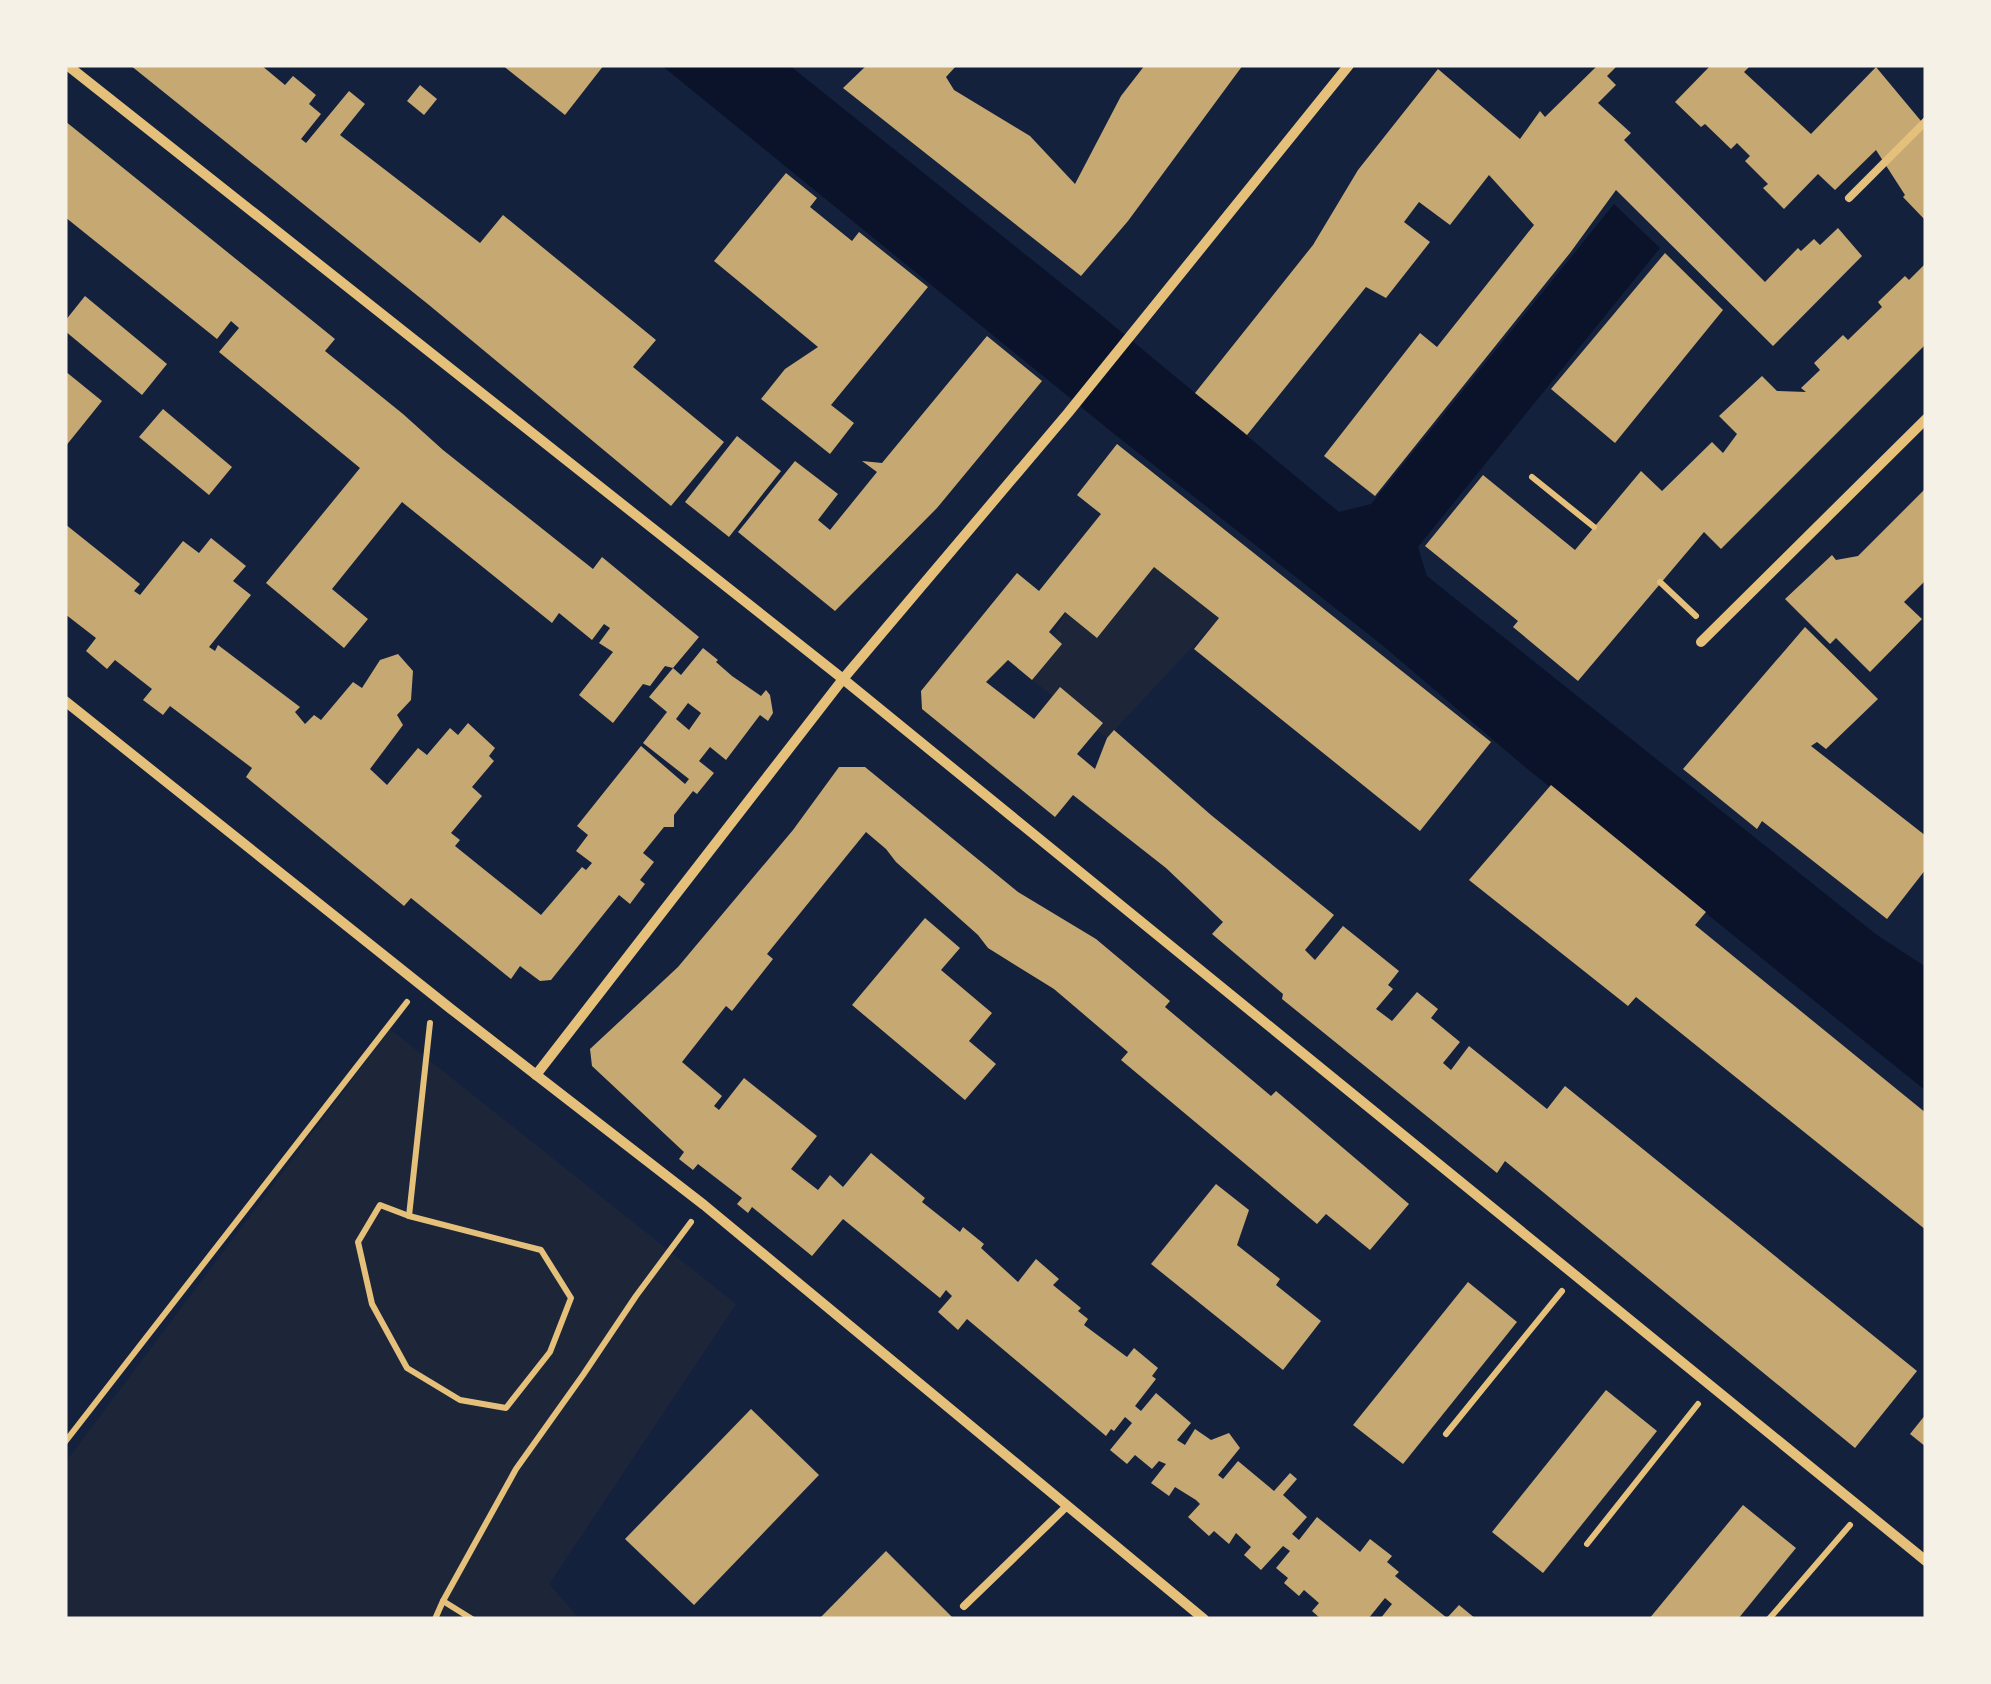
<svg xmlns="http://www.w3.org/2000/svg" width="1991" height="1684" font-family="Roboto,sans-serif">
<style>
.green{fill:#1d2539}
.water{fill:#0b132b}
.building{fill:#c6a872;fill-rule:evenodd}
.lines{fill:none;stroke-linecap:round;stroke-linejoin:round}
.path{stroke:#e5c07b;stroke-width:6}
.service{stroke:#e5c07b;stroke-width:8}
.minor{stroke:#e5c07b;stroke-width:10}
</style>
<rect width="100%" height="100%" fill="#14213d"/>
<g class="green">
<path d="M1154,567L1219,618L1107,738L1032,680L1065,612L1097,638Z"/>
<path d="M390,1029L736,1304L549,1584L580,1619H65V1463Z"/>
</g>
<path class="water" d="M661,65H789L1096,311L1339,512L1371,504L1614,204L1660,248L1418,547L1427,576L1877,935L1926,967V1091L1525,767L1382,645L1113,433Z"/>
<g class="building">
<path d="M130,65H261L285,85L293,76L316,95L309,104L321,114L301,139L306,143L349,91L365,104L340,135L480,243L503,215L656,340L633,367L724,442L671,506L429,305Z"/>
<path d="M502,65H604L565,115Z"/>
<path d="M867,65H957L946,77L954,90L1030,136L1075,184L1121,96L1145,65H1243L1128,221L1081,276L843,88Z"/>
<path d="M1598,65H1618L1607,76L1616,85L1598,103L1631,133L1624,140L1765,282L1798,248L1801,251L1814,239L1820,245L1838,228L1862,256L1773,346L1616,190L1570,253L1375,496L1324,456L1420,333L1437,347L1534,225L1489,175L1450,225L1419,202L1404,222L1430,242L1386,298L1366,287L1247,435L1195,393L1313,245L1358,170L1438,69L1520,139L1540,111L1545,117Z"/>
<path d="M1711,65H1751L1744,72L1811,134L1876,67L1926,127V221L1903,197L1905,195L1876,150L1835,190L1818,174L1784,209L1763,188L1768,184L1745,161L1750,156L1737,143L1731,149L1705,124L1701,127L1675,102Z"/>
<path d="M420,85L437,99L424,115L407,101Z"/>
<path d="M65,121L335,339L325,351L403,414L443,450L593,569L602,557L699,637L673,668L681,675L703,648L718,660L716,662L732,676L761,696L766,690L770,695L773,713L768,721L760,715L726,760L710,747L699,761L714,773L697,794L693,791L674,815V827H664L643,853L654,862L640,880L645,884L630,904L619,895L551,980L540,981L520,966L511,979L411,898L404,906L246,777L252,768L170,706L163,715L143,700L152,689L115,660L107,669L86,651L96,638L65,614V524L140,584L134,591L140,595L183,541L199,553L211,538L246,566L233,581L251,595L209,647L215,651L218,645L300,707L295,712L305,724L314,715L321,720L353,682L362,688L380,660L398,654L413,671L411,700L397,715L403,725L370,769L387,785L418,748L427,755L450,728L458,735L468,723L495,748L489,756L494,761L472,787L482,796L451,833L460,840L455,846L541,915L582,867L586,870L592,863L576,851L588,835L577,826L641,746L685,784L689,779L643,743L667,712L649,697L673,668L665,666L650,686L643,684L613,723L579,695L613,652L599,643L610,628L604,624L592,640L559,613L552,623L402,502L332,589L368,619L344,648L266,583L360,468L219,352L239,328L231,321L217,339L65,217ZM688,703L701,713L689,730L676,719Z"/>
<path d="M786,173L817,198L810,207L852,241L859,232L928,287L831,405L854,423L830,454L761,399L785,369L818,347L714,261Z"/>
<path d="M1665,253L1723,310L1615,443L1551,389Z"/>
<path d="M1926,263V344L1721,549L1704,532L1578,681L1513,627L1518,621L1425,546L1483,475L1575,550L1641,471L1662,491L1712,442L1723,453L1737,434L1719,416L1762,376L1777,391L1806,392L1801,388L1820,370L1814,363L1843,335L1848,340L1882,307L1878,302L1905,276L1909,280Z"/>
<path d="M85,296L167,364L142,395L65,331V321Z"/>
<path d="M987,336L1042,381L937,508L835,611L738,532L795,461L838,494L818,520L830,530L877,472L862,461L882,463Z"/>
<path d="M65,371L102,401L65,447Z"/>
<path d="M163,409L232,467L209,495L139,437Z"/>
<path d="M737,436L781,471L729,537L685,502Z"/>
<path d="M1117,444L1491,742L1420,831L1194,649L1219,618L1154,567L1097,638L1065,612L1049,632L1062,644L1032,680L1008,660L986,682L1034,719L1060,687L1103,723L1077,754L1095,769L1107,738L1114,730L1211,815L1334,915L1305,950L1315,960L1343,926L1399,971L1388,985L1393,989L1376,1009L1392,1021L1417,992L1438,1009L1431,1018L1460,1042L1443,1063L1451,1070L1469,1046L1547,1109L1565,1086L1917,1371L1855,1448L1505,1161L1497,1173L1282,999L1283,994L1212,934L1223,922L1166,868L1073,795L1055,817L922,709L921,691L1017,573L1039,591L1101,514L1077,495Z"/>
<path d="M1926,488V580L1904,602L1922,619L1870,672L1836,638L1830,644L1785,599L1832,555L1836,560L1858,556Z"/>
<path d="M1805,627L1878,699L1826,749L1817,742L1811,746L1926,836V869L1887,919L1762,821L1757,829L1683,769Z"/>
<path d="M839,767H865L1018,892L1096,939L1170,1001L1165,1007L1271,1096L1276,1091L1409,1204L1370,1250L1326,1214L1317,1224L1121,1060L1128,1052L1054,989L988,948L978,935L896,862L886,849L866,832L767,954L773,959L732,1011L726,1006L682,1062L722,1096L714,1106L719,1110L744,1078L817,1136L791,1169L818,1190L830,1175L843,1187L871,1153L925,1198L922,1202L960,1232L963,1227L984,1244L981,1248L1018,1282L1036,1259L1059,1279L1053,1285L1081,1308L1078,1311L1088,1319L1084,1325L1127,1357L1134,1348L1158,1368L1152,1376L1156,1379L1135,1406L1141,1411L1156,1393L1191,1423L1177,1440L1185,1445L1195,1429L1211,1440L1229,1433L1240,1448L1218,1475L1223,1479L1238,1461L1274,1491L1290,1473L1297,1479L1283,1495L1307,1517L1292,1534L1299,1540L1317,1517L1360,1552L1370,1539L1392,1556L1387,1562L1399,1572L1395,1576L1447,1618L1459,1605L1476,1619H1380L1392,1604L1385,1598L1368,1619H1321L1312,1611L1319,1603L1304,1590L1299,1596L1284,1583L1288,1578L1276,1568L1290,1551L1283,1546L1261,1570L1244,1555L1251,1547L1236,1533L1229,1544L1214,1531L1209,1536L1188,1517L1200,1504L1196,1500L1175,1487L1169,1496L1151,1483L1166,1464L1159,1461L1152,1469L1135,1455L1127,1464L1110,1450L1132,1423L1125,1417L1114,1431L1111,1429L1106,1436L967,1319L958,1330L938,1312L952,1296L946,1290L940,1298L843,1219L812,1256L752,1207L748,1213L737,1204L742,1198L698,1164L693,1170L679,1159L684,1152L592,1066L590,1049L678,967L793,830Z"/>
<path d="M1551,785L1706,912L1695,925L1926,1113V1230L1636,997L1628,1006L1469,880Z"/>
<path d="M925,918L960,948L941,970L992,1013L969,1041L996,1064L965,1100L852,1005Z"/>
<path d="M1216,1184L1249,1210L1237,1245L1280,1279L1276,1285L1321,1321L1283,1370L1151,1264Z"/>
<path d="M1468,1282L1517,1322L1403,1464L1353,1425Z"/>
<path d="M1606,1390L1657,1431L1543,1573L1492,1532Z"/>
<path d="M751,1409L819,1475L694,1605L625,1539Z"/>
<path d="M1926,1414V1447L1910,1434Z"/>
<path d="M1743,1505L1796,1548L1738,1619H1649Z"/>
<path d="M886,1551L954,1619H819Z"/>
</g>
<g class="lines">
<g class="path">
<path d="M1532,477L1594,527"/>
<path d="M1660,582L1696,616"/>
<path d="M380,1205L409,1216L541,1250L571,1298L550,1352L506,1408L460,1400L407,1368L372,1304L358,1242Z"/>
<path d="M409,1216L430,1023"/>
<path d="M1446,1434L1562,1291"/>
<path d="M65,1442L407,1002"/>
<path d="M1587,1544L1698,1404"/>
<path d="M443,1601L472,1619"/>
<path d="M435,1619L443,1601L516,1469L583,1375L636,1296L691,1222"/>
<path d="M1769,1619L1850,1525"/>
</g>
<g class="service">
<path d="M1849,198L1926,121"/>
<path d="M964,1606L1067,1506"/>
</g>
<g class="minor">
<path d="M67,65L843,679L1926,1561"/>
<path d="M1701,642L1926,419"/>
<path d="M65,701L451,1009L704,1205L1204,1619"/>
<path d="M536,1075L843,679L1068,413L1349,65"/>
</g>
</g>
<rect width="1991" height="1684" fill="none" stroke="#f6f1e7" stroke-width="135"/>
</svg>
